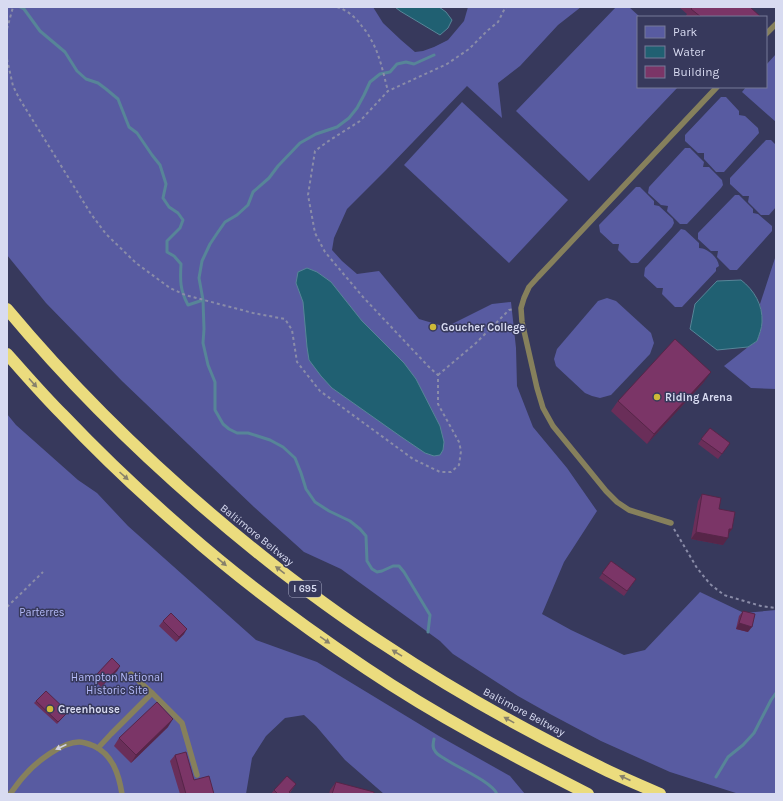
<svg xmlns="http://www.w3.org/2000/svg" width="783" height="801" font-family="Karla,sans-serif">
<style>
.green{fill:#585ba1}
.water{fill:#206072;stroke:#578598}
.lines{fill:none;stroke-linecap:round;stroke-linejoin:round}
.stream{stroke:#578598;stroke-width:3}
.path{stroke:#8a8ca8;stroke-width:2;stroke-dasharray:3 3;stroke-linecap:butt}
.lane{stroke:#86805c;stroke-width:5.5}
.highway{stroke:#ebdc7e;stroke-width:12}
.wall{fill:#6a2e59}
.shaded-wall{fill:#562548}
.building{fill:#7b3567;stroke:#562548}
.oneway{fill:#88826b}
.oneway2{fill:#d0d2e2}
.poi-dot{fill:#cdb938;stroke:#37395c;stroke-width:1.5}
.labels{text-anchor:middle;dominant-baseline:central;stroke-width:3;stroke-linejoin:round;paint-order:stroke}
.shield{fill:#37395c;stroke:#a8aac4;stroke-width:1}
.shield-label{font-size:10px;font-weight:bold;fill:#d8dbf1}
.poi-label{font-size:11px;font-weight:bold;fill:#d8dbf1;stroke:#37395c;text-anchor:start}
.street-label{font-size:11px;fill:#d8dbf1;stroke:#37395c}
.park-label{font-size:11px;fill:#b5bbf9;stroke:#37395c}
</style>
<rect width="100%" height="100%" fill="#37395c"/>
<g class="green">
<path d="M7,7H373L383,23L401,40L415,52L423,51L434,47L448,40L464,21L468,7H581L558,25L520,66L498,83L502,118L467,86L386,170L347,209L334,238L332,250L342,261L357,274L379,271L419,319L446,327L492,304L511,302L516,348L517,386L533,427L567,468L597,511L564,562L542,614L571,630L624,655L645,650L700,592L744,613L776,610V794H739L670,772L601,741L550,714L518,696L453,654L440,641L341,569L304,552L254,507L122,381L46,303L7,255Z"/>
<path d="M616,7H629L640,17H638V87H678L589,181L516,111Z"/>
<path d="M776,54V122L742,92L746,87H766V65Z"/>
<path d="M721,97H726L739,111V115L745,116L758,128L759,133L724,172H716L704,159V153H698L685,141V135Z"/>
<path d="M462,102L568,200L509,263L404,165Z"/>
<path d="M766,140H771L776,145V207L769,215H761L748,202L749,196H743L730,184V178Z"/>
<path d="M685,148H690L704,162L703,167H709L722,180L723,185L721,188L687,224H680L667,211L668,206L661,205L648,193L649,187Z"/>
<path d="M636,187H640L654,201V205L659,206L673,219L674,223L672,227L638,263H631L618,250L619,244H613L600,232L599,225Z"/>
<path d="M735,195H739L753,209V213L758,214L772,226V231L737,270H730L717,257L718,251H711L698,239V233Z"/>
<path d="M681,229L685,230L699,243V248C707,248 718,257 719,266L716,268V271L682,307H675L662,294L663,288H657L644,276L645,268Z"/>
<path d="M776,255V389L751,388L724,366L748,347L757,341L762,322L760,304Z"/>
<path d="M607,298L616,301L651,333L654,343L650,354L611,395L600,398L592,396L585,393L556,366L554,359L557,349L598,301Z"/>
<path d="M7,414L16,425L78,480L97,493L128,526L256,640L317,662L439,736L510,776L525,794H384L345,760L316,726L304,715L285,718L266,736L252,758L246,794H7Z"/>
</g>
<g class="water">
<path d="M395,7H439L446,12L452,20L448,28L440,35L400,11Z"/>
<path d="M307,268L317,272L331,282L362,321L404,363L416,379L440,426L444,442L443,450L440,455L434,456L425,453L400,436L332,388L321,376L309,360L307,347L303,302L296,283L298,272Z"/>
<path d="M741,280C754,290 763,305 762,322C762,328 759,335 757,341L748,347L717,350L690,329L695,304L717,281Z"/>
</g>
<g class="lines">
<g class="stream">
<path d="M20,7L24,9L40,31L65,52L77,71L86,79L98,83L106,89L118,99L129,127L137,133L152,155L160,165L166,184L163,198L169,207L178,213L183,220L180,228L167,241V252L174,256L181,264C180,281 180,290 188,305L203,300L204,329L203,343L208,365L215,382V410L223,424L229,429L237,433H248L270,440L283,447L295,458L301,473L306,489L315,502L329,511L350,521L360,529L366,536L367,561L372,569L377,572L382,571L393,566H399L404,572L430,615L428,632"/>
<path d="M203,300L199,278L202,261L210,244L218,232L225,222L237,215L248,205L253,192L269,178L278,166L300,143L316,134L337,127L349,118L357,108L364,95L370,82L380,74L390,72L397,64L406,62L414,64L434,55"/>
<path d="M434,739C433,744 432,748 435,751C437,755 442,757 445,759C457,767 492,782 497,794"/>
<path d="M716,777L728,757L743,745L754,733L771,700L776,693"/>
</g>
<g class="path">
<path d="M337,7C347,10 355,17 361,25C364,29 368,33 370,38C380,54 383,73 388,91"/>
<path d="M7,29L13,7"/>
<path d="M7,59L13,86L19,98L91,214L106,234L136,263L170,288L185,295L253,313L285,319L292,330L297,362L320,391L413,459L440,472H451L459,465L461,451L459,442L438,404V375L428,366L363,297L325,252L315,233L308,195L315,151L327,142L360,121L388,91L447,64L469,49L487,31L498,22L505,8L507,7"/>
<path d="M438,375L476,343L509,310L514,309"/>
<path d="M674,529L697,568L710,584L724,595L761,606L776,608"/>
<path d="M7,607L43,572"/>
</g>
<g class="lane">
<path d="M766,34L776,24"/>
<path d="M671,523L629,510L617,502L606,491L553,426L543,408L537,388L522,322L521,308L524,298L529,287L538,277L717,87"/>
<path d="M124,679L131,674L152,693L182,723L197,775"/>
<path d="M98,748L111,734L152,693"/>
<path d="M10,794C15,788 19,781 25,775C36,762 62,742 79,742C84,742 89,744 94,746C113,755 119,775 122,794"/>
</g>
<g class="highway">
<path d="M7,309C88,406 181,493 281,571C315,597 349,622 385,645C454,691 526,731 600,767C620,777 640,785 660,794"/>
<path d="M7,354C25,374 43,395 62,414C101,455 142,494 185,531C242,581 304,627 367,669C437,716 513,756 588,794"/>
</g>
</g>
<g class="wall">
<path d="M679,7H751L750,8L761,17H685L687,14Z"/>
<path d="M704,382L647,444L611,411L618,401Z"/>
<path d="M710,428L730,443L718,459L698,444Z"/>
<path d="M702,494L719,509L732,529L728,535L723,545L691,539L698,501Z"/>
<path d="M611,561L636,579L624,596L599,578Z"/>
<path d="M743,611L748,632L736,629L739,616Z"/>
<path d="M163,621L184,634L176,642L159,626Z"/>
<path d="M120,666L117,671L101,687L93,679L97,674Z"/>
<path d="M36,701L66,714L57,724L34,703Z"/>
<path d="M168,727L131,763L114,746L119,738Z"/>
<path d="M175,755L194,780L214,794H180L170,761Z"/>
<path d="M336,782L374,794H329L330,790Z"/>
<path d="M296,784L290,793L291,794H271L274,790Z"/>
</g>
<g class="shaded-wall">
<path d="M711,372L704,382L647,444L654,434Z"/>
<path d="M729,529H732L727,536Z"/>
<path d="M696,532L728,538L723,545L691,539Z"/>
<path d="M739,623L752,627L748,632L736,629Z"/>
<path d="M187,629L184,634L176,642L179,637Z"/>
<path d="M120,666L117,671L101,687L105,682Z"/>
<path d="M173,719L168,727L131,763L136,755Z"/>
</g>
<g class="building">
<path d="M693,7H750L761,17H701L691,9Z"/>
<path d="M675,339L711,372L654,434L618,401Z"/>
<path d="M710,428L730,443L722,454L701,439Z"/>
<path d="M702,494L721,498L719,509L735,512L732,529H729L728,538L696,532Z"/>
<path d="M611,561L636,579L627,591L602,573Z"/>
<path d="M743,611L755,614L752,627L739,623Z"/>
<path d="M171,613L187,629L179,637L163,621Z"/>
<path d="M112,658L120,666L105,682L97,674Z"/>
<path d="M46,691L68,712L58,722L36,701Z"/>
<path d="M157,702L173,719L136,755L119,738Z"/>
<path d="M186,752L194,780L209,776L214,794H186L175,755Z"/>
<path d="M287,776L296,784L289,792L291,794H278L274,790Z"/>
<path d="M336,782L374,792V794H332Z"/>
</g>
<defs><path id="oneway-solid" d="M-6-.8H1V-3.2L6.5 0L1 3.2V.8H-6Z"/></defs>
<g class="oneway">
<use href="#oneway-solid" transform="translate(33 383) rotate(48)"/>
<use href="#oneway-solid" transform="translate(124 476) rotate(42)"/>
<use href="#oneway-solid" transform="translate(222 562) rotate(40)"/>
<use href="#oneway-solid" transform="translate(280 570) rotate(-142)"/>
<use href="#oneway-solid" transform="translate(325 640) rotate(35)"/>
<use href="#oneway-solid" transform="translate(397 653) rotate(-148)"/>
<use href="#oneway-solid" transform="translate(509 720) rotate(-151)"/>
<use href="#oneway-solid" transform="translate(625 778) rotate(-156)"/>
</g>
<use class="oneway2" href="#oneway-solid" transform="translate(61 747) rotate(155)"/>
<g class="poi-dot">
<circle cx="433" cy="327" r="4"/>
<circle cx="657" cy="397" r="4"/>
<circle cx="50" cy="709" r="4"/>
</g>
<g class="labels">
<rect class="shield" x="289" y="581" width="32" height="16" rx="3"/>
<g class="shield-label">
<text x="305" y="589">I 695</text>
</g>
<g class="poi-label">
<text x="441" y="327">Goucher College</text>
<text x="665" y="397">Riding Arena</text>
<text x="58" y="709">Greenhouse</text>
</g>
<g class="street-label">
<text transform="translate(257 535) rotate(39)">Baltimore Beltway</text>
<text transform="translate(524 712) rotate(28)">Baltimore Beltway</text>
</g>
<g class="park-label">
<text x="42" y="612">Parterres</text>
<text x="117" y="677">Hampton National<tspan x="117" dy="13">Historic Site</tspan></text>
</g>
</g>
<rect width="783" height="801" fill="none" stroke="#d8dbf1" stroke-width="16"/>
<rect x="637" y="16" width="130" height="72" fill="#37395c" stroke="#777a98"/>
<rect x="645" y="26" width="20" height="12" fill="#585ba1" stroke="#777a98"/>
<text x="673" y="36" font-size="12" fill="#d8dbf1">Park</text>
<rect x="645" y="46" width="20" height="12" fill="#206072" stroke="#777a98"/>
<text x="673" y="56" font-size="12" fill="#d8dbf1">Water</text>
<rect x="645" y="66" width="20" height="12" fill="#7b3567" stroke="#777a98"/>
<text x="673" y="76" font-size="12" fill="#d8dbf1">Building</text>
</svg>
